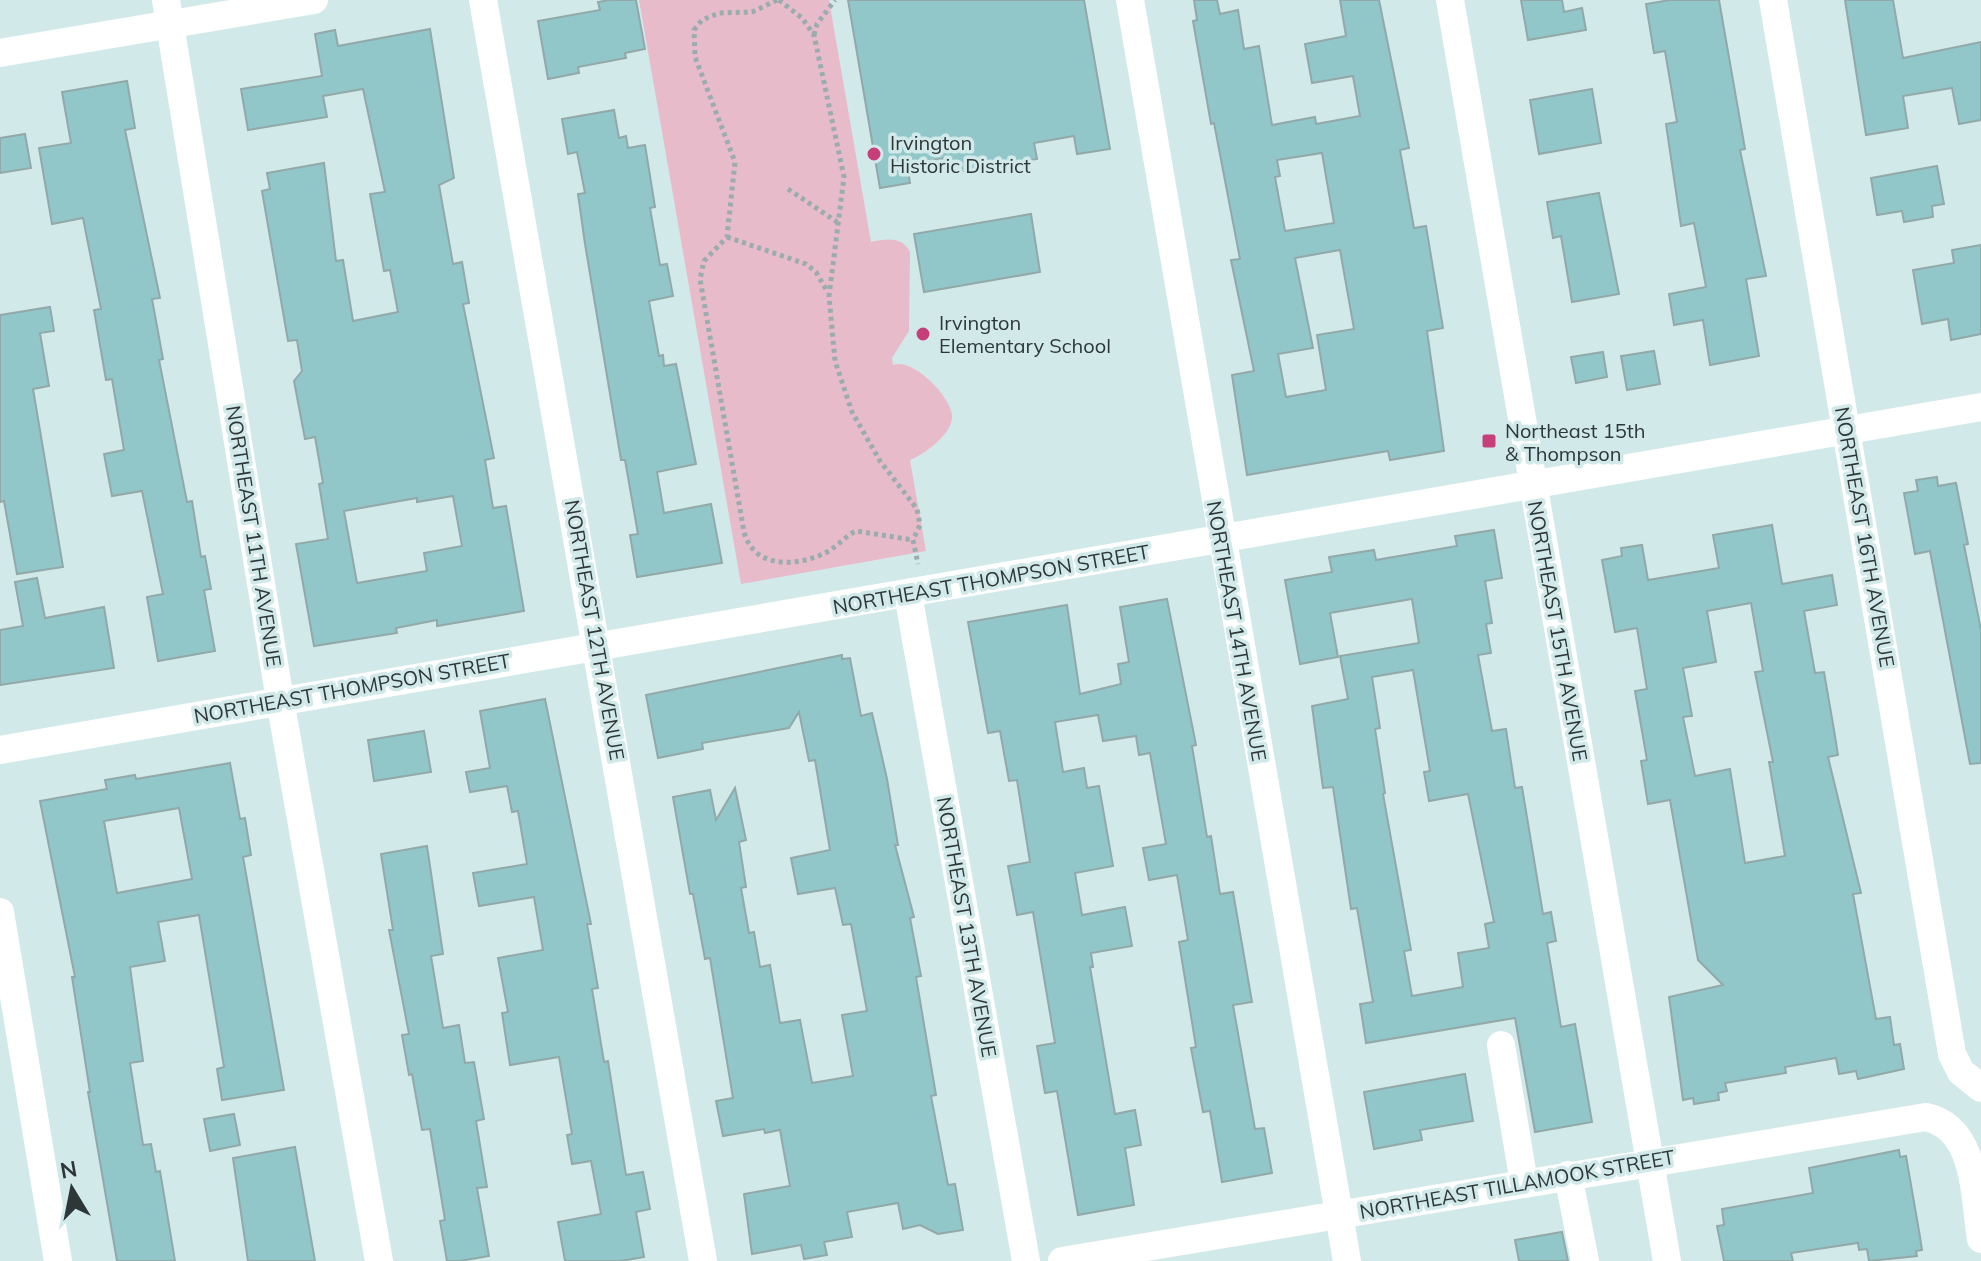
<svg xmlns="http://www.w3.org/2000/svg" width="1981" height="1261" font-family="Mulish,sans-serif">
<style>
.green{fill:#e8bbca}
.building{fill:#91c7c9;stroke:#92a8a9;stroke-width:2;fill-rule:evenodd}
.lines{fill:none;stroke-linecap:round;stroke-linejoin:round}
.path{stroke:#9aacad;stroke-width:5;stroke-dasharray:4 4;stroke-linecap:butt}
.minor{stroke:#fff;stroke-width:28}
.poi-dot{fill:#c63e7a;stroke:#d2e9ea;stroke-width:3}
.labels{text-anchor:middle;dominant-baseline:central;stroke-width:7;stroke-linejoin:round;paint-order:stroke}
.poi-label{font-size:20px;fill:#2e3738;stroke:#d2e9ea;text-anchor:start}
.street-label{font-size:20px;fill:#2e3738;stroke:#d2e9ea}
</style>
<rect width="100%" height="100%" fill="#d2e9ea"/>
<path class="green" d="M639,0H829L871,242C886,239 902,236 910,252L909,331L892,358L893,365C912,357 950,395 952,415C954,433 925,454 910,460L926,551L741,584Z"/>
<g class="building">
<path d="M610,0H636L645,49L625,53L626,58L578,67L579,73L548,79L538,21L600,10L598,2Z"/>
<path d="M848,0H1084L1110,149L1077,154L1074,136L1034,143L1037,159L951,173L948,158L907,164L910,183L880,188Z"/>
<path d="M1194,0H1217L1220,14L1238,10L1244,49L1259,46L1272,125L1315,117L1316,124L1360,116L1353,76L1312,83L1305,44L1346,36L1340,0H1379L1409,148L1400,150L1414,228L1426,226L1443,328L1427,331L1444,451L1390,460L1388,451L1247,475L1232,375L1254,371L1231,260L1240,259L1214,123L1211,124L1193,21L1197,20ZM1322,153L1334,223L1285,231L1275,177L1280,176L1277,160ZM1340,250L1354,329L1317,335L1326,390L1286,397L1278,354L1313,348L1295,258Z"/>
<path d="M1521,0H1562L1564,12L1582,8L1586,30L1528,40Z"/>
<path d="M1670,0H1719L1745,149L1740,150L1766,276L1746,279L1759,356L1710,365L1703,320L1674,325L1669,294L1706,287L1694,223L1681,226L1666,124L1677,122L1665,51L1654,53L1646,4Z"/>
<path d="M1845,0H1893L1903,58L1981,42V120L1959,124L1952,88L1903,96L1908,128L1866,135Z"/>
<path d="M430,29L454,178L439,185L453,264L462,262L469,303L463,304L494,458L485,460L493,508L506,506L524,611L437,626V620L396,628L397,633L314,646L296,544L328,539L319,484L323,483L315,437L305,439L294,381L302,371L297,340L288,341L262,191L270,189L267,173L324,163L336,261L343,260L353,321L398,312L390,270L384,271L370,194L385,192L363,89L323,96L327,117L248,130L241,89L322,76L315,34L335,30L338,46ZM453,496L462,546L424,553L427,571L357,583L344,511L417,498V502Z"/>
<path d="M127,81L135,128L125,130L160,298L152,299L163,359L159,360L187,502L192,501L201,557L205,556L211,589L204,590L215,651L158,661L147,597L163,594L142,491L112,496L104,454L124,450L112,379L106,380L94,310L101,309L83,218L52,224L39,148L71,143L62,92Z"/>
<path d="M1592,89L1601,143L1539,154L1530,100Z"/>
<path d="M614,110L619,138L626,136L628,148L645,145L655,207L650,208L660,265L667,264L673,296L649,301L659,356L663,355L664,366L676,364L696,464L657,472L664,513L711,504L722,563L637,577L630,535L638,534L625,460H621L585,244L578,194L585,193L577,152L568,154L562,119Z"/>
<path d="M25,134L31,168L0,173V138Z"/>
<path d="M1937,166L1944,204L1932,206L1933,217L1904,222L1902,211L1877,215L1871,178Z"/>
<path d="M1599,193L1619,294L1572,302L1561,236L1553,238L1547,202Z"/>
<path d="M1031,214L1040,272L924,292L914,234Z"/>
<path d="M1981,245V334L1951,340L1948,319L1922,324L1913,270L1954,263L1952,250Z"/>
<path d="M50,307L54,331L40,333L49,386L33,389L63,567L17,574L4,501L0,502V315Z"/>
<path d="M1654,351L1660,384L1627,390L1621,356Z"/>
<path d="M1603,352L1607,377L1576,383L1571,357Z"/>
<path d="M1937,477L1938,486L1956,483L1968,544L1964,545L1981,630V763L1970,764L1930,551L1915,554L1904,493L1918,491L1916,480Z"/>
<path d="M1772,525L1782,584L1832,575L1837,605L1804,611L1815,673L1824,672L1834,730L1838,755L1828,757L1861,893L1853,894L1876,1019L1890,1017L1894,1045L1900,1044L1904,1069L1858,1079L1856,1071L1839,1074L1836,1058L1785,1067L1786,1073L1725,1083L1727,1091L1718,1093L1719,1100L1694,1104L1693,1098L1683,1100L1669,997L1723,985L1698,960L1670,800L1648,804L1641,761L1647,760L1635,691L1647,689L1637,628L1615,632L1602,560L1622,556L1621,548L1642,545L1648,580L1719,568L1713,535ZM1751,603L1763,671L1755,672L1773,762H1769L1785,856L1745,863L1730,769L1695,776L1683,717L1692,716L1683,668L1716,662L1707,611Z"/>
<path d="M1494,530L1502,578L1485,581L1492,623L1486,624L1491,653L1478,655L1492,731L1506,729L1515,788L1522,787L1543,914L1551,912L1556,941L1547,943L1561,1027L1575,1024L1592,1122L1535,1132L1515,1018L1366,1043L1360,1004L1373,1002L1357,908L1351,909L1333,787L1323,788L1312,706L1348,699L1340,656L1419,643L1412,599L1330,613L1338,657L1300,664L1285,580L1332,572L1329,557L1374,550L1376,560L1457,546L1455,536ZM1413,670L1430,771L1424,772L1429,801L1468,794L1494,922L1485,924L1489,948L1458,953L1463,987L1412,996L1404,951L1411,950L1383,794L1385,793L1375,729L1380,728L1372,677Z"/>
<path d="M37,578L45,618L104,607L114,668L0,685V630L23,626L15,582Z"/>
<path d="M1167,599L1196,745L1192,746L1207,837L1211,836L1220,894L1233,892L1252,1002L1233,1005L1255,1129L1264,1128L1272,1173L1222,1182L1210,1111L1203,1112L1191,1048L1196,1047L1179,942L1188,940L1177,875L1149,880L1143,848L1166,844L1150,753L1139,755L1136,736L1103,741L1098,715L1055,722L1063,772L1084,768L1087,788L1099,786L1113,866L1075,873L1082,915L1125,907L1132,946L1091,953L1093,967H1090L1115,1114L1135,1110L1141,1145L1125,1148L1134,1205L1078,1215L1057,1091L1045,1093L1037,1046L1055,1043L1033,912L1017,915L1008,866L1030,862L1017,780L1009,781L1000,731L988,733L968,622L1067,605L1080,694L1121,684L1118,664L1129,662L1120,607Z"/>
<path d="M842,655V659L850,658L861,716L872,713L887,779L898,845H895L914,917L910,918L921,976L916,977L936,1095L931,1096L948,1185L955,1184L963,1230L938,1234L920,1225L903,1229L898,1203L847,1212L852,1237L824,1242L827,1255L804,1259L801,1245L752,1254L744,1194L790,1186L780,1130L765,1133L764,1129L723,1136L716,1101L733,1098L710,958L705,959L693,894H690L673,797L710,790L716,820L735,788L746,840L739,842L746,887L741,888L749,933L754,932L760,967L770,965L780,1023L800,1020L812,1083L853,1076L842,1015L867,1011L851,924L843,925L835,888L798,894L791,858L830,850L815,760L809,761L799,712L789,728L702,743L703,749L658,758L646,695Z"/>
<path d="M545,699L591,924H587L598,988L592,989L604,1062L608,1061L626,1175L643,1172L650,1209L636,1212L644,1257L621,1261H565L558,1222L601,1214L591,1161L572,1164L567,1135L572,1134L559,1057L510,1065L502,1013L508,1012L498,958L543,950L534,897L479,906L473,873L527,864L518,811L512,812L507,786L470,792L466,772L490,768L480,711Z"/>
<path d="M424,731L431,772L374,781L368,740Z"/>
<path d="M230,763L240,819L245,818L251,855L243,857L284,1090L222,1100L217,1069L224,1067L199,915L158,922L165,961L130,967L143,1061L130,1063L143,1145L151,1144L156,1172L160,1171L175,1261H117L88,1092H90L72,977H75L40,801L107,789L105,780L135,775L136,779ZM179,808L192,879L117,893L104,821Z"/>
<path d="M427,846L443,954L431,956L443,1028L459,1025L465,1063L474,1062L484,1119L476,1121L487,1187L477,1188L489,1256L460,1261H447L440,1221L445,1220L430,1129L422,1130L412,1074L409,1075L402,1035L409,1034L389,930H393L381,854Z"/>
<path d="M1465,1074L1473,1121L1420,1130L1422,1140L1374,1149L1364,1092Z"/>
<path d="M234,1114L240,1145L210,1151L204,1119Z"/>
<path d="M295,1147L315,1261H248L233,1158Z"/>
<path d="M1899,1150L1900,1157L1906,1156L1920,1237L1922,1250L1916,1251L1917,1256L1869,1261L1867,1249L1859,1250L1858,1243L1791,1253L1793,1261H1724L1717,1226L1724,1225L1722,1209L1813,1193L1809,1168Z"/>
<path d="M1562,1232L1568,1261H1519L1515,1240Z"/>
</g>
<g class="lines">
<g class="path">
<path d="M777,0L752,12L719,13L702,20L694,30L695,57L735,162L727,237L704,261L700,279L744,532C754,569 796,567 825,553C836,548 845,536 856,531L913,540"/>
<path d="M779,0L802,18L814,35L844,177L829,296L835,361L852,412L880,461L917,509L920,525L913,540L918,564"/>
<path d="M814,35L817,24L835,0"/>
<path d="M788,189L837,222"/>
<path d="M727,237L806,264L816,272L827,291"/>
</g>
<g class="minor">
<path d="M166,0L280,700L379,1261"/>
<path d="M483,0L703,1261"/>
<path d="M1130,0L1347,1261"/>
<path d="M1450,0L1667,1261"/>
<path d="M1773,0L1952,1054L1961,1072L1981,1088"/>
<path d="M0,53L314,0"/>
<path d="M908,594L1026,1261"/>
<path d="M0,750L1981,407"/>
<path d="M0,912L58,1261"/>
<path d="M1501,1045L1524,1183"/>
<path d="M1568,1175L1585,1261"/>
<path d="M1062,1261L1926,1117C1977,1128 1974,1196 1981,1239"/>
</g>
</g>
<g class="poi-dot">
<circle cx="874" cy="154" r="8"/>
<circle cx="923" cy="334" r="8"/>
<rect x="1481" y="433" width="16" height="16" rx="4"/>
</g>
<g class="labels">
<g class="poi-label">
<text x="890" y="142">Irvington<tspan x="890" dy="23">Historic District</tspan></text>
<text x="939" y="322">Irvington<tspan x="939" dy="23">Elementary School</tspan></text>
<text x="1505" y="430">Northeast 15th<tspan x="1505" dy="23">&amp; Thompson</tspan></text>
</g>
<g class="street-label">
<text transform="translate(254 536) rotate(81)">NORTHEAST 11TH AVENUE</text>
<text transform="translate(1865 537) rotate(80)">NORTHEAST 16TH AVENUE</text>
<text transform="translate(991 579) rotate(-10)">NORTHEAST THOMPSON STREET</text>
<text transform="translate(595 630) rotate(80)">NORTHEAST 12TH AVENUE</text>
<text transform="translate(1237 631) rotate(80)">NORTHEAST 14TH AVENUE</text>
<text transform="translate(1558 631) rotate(80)">NORTHEAST 15TH AVENUE</text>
<text transform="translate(352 688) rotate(-10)">NORTHEAST THOMPSON STREET</text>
<text transform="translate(967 927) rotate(80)">NORTHEAST 13TH AVENUE</text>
<text transform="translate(1517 1184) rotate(-10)">NORTHEAST TILLAMOOK STREET</text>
</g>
</g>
<g transform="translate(72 1189) rotate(350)" stroke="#d2e9ea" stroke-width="6" paint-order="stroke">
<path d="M0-6L14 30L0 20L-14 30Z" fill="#2e3738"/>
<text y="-12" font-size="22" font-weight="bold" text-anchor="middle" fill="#2e3738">N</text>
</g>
</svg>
